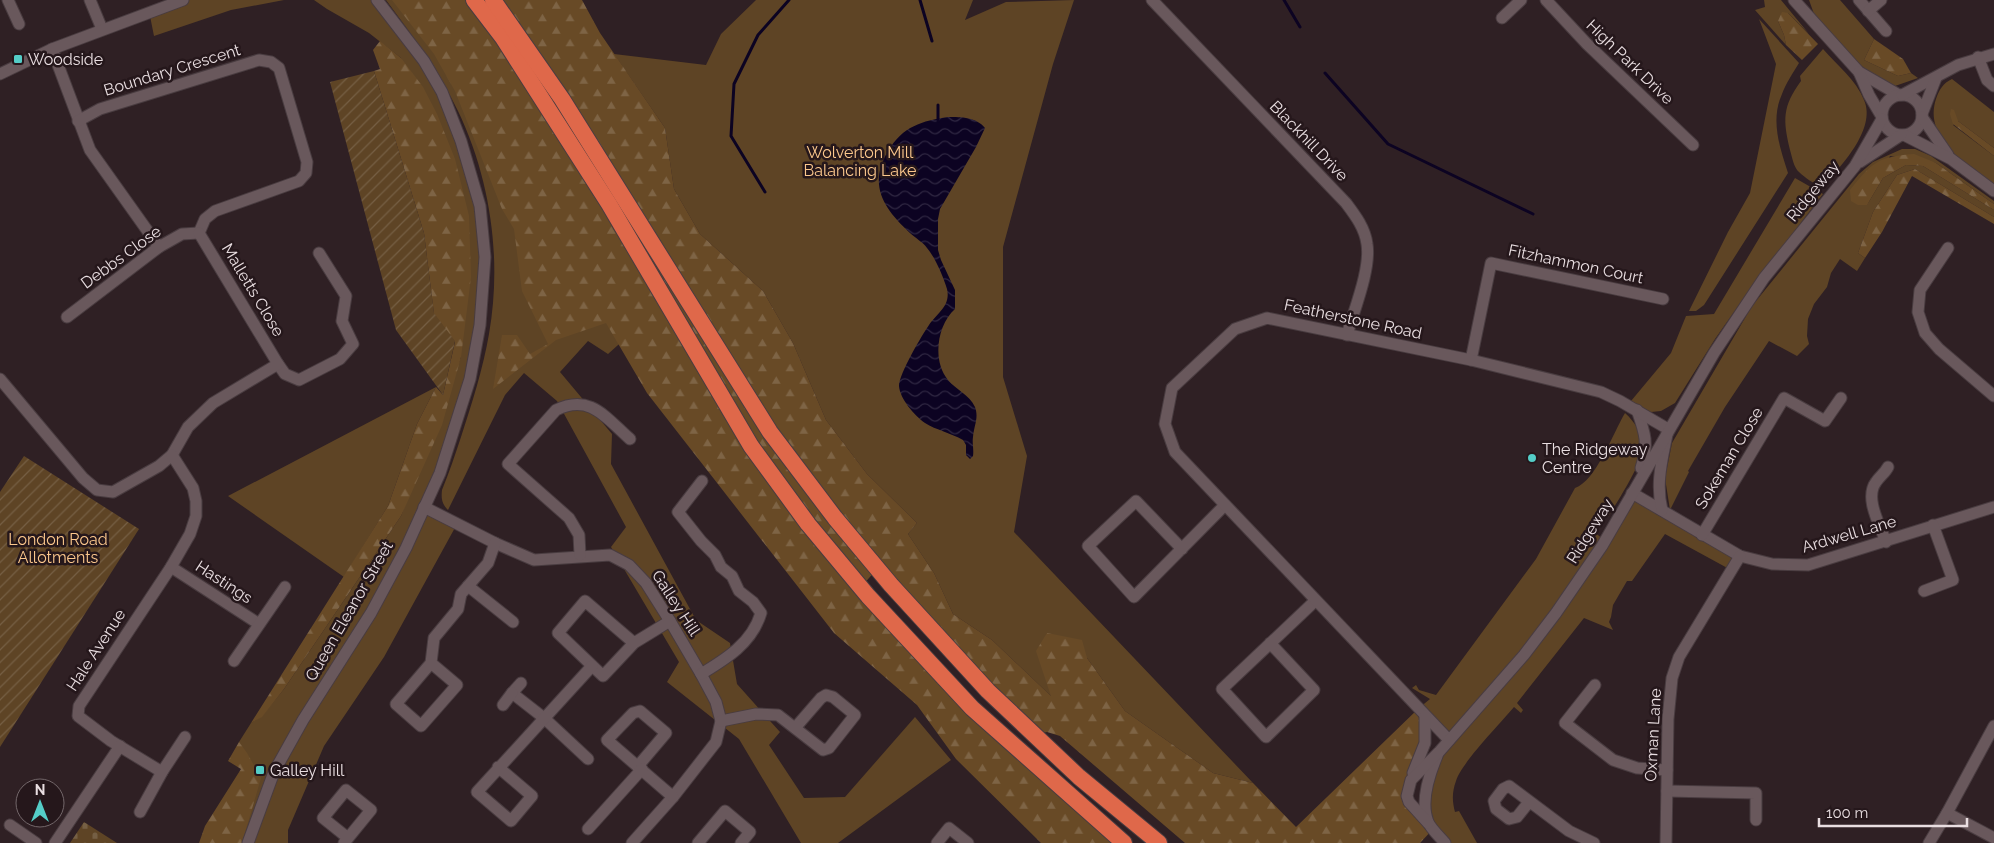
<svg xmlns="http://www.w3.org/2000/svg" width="1994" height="843" font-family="Raleway,sans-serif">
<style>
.green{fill:#5e4425}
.forest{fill:url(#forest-firs)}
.cemetery{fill:url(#cemetery-stones)}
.garden{fill:url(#garden-furrows)}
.water{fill:url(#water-waves)}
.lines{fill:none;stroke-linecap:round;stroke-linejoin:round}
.stream{stroke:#0c0322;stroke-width:3}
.minor-casing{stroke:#493c40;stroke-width:13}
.highway-casing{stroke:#493c40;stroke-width:18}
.minor{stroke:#69585c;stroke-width:11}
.highway{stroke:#df684a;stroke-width:16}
.poi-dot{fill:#54cdc7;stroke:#25171b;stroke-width:2}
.labels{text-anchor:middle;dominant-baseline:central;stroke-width:5;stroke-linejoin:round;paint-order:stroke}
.poi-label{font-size:16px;fill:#e9dee1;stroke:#25171b;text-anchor:start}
.street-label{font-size:16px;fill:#e9dee1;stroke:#25171b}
.park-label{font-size:16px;fill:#fcc88d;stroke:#25171b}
</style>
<defs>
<pattern id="forest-firs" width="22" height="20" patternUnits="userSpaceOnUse" patternTransform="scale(1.25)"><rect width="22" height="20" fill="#684a26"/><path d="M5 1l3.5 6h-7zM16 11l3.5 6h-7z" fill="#7e6445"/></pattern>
<pattern id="cemetery-stones" width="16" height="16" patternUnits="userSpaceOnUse" patternTransform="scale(1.25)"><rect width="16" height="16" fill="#5e4425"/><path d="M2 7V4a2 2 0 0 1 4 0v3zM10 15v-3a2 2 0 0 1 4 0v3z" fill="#755f44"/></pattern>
<pattern id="garden-furrows" width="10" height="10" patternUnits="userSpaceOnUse" patternTransform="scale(1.25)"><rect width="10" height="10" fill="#5e4425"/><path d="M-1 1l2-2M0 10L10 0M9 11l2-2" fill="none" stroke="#755f44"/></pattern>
<pattern id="water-waves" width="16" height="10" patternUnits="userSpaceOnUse" patternTransform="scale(1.25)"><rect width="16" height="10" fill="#0c0322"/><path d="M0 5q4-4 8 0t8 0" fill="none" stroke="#2f2742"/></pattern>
</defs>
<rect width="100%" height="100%" fill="#2f2024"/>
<g class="green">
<path d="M189,0H284L231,10L154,36L150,16Z"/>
<path d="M314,0H377L424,61L461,141L485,257L470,379L424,507L457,524L384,657L324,746L288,830V843H242L247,822L239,742L251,723L262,716L284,689L401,516L461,357L401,58L369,33L327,9Z"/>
<path d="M386,0H458L656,311L608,354L588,341L560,372L612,434L611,464L696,620L730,643L737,684L780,732L769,745L804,798L845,797L915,717L951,760L838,843H801L739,739L667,682L679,662L611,547L626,527L557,401L524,373L505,395L448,510C442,504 441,499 442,490C449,473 455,455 461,437C472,403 483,369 489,334C502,260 491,180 458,111C439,71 412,35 386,0Z"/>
<path d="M756,0H973L965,20L1006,2L1074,0L1053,64L1003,247V377L1027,456L1014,532L1253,783L1213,773L1125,711L1087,658L1052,697L992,640L953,614L934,573L908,534L917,523L867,474L826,420L793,343L763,291L700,234L674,189L665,128L614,54L706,65L721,34Z"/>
<path d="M1764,0H1781L1809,34L1788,13L1778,21L1784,35L1786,45L1755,10L1765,7Z"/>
<path d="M1809,0H1840L1874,39L1864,60L1898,76L1911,73L1918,78L1895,86L1863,71L1818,25Z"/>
<path d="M1759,19L1799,63C1793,73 1786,83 1782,94C1770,120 1780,148 1788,173L1704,305L1696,311H1689L1728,232L1750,193L1776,64Z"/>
<path d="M1823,49C1837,65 1856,80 1864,100C1877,129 1840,168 1821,188C1814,183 1805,178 1799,172C1794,168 1792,157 1790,150C1783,120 1782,107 1801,81L1800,76Z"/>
<path d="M1952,79L1994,112V148L1958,121L1953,125L1994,156V185C1967,166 1923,138 1936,99C1939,90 1943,83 1952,79Z"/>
<path d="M1902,149H1915L1931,156L1994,201V204L1936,163L1890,156L1867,205L1883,178L1906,165L1923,166L1994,210V217L1915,169L1897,175L1873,212L1858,253L1865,258L1857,271L1840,259L1831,273L1827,287L1814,304L1808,319L1807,336L1809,344L1797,356L1769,341L1725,407L1688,471L1689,472L1670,510L1665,478L1672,443L1752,306L1859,174L1873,162Z"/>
<path d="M1795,178L1823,194L1750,289L1715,339L1675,403L1661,411L1651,412L1631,401L1671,353L1686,316L1714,314Z"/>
<path d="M436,387L417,424L388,506L344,577L228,496Z"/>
<path d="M1625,413C1636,423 1643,435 1642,451C1641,465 1616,504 1608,517L1604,516L1594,532L1603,539L1632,493L1740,556L1731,570L1665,534L1632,581H1627L1613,605L1611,617L1609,622L1613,630L1584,618L1517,703L1523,710L1521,713L1514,707C1500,724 1462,762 1456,781C1452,792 1452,801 1455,812L1459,811L1477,843H1445L1433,829L1426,794L1449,740L1419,708L1430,699L1412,688L1416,685L1419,690L1436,695L1536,559L1575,488C1596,481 1613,433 1625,413Z"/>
</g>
<g class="forest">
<path d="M392,0H582L600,33L665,128L674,189L700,234L763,291L793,343L826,420L867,474L917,523L908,534L934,573L953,614L992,640L1051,696L1036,651L1047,633L1082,640L1087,658L1125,711L1213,773L1253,783L1296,827L1419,708L1426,725L1407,790L1433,829L1420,843H1185L1060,736L1047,732L1034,735L877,569L861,587L972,708L1124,843H1041L956,759L917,705L834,633L647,393L606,323L556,340L493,389L502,335H517L530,354L548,344L522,291L514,229L502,209L455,91L434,54Z"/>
<path d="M1782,12L1788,13L1818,44L1802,60L1786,45L1784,35L1778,21Z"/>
<path d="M1874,39L1903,59L1911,73L1898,76L1864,60Z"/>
<path d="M380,41L401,58L423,87L437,114L455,159L469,216L471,277L461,357L442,425L401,516L284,689L262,717L251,723L388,506L417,424L436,387L443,395L455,342L434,314L424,233L374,71L380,69L373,50Z"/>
<path d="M1951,109L1954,110L1958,121L1994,148V156L1953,124L1950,114Z"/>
<path d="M1914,154L1936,163L1994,204V210L1923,166L1906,165L1883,178L1867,205H1858L1851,201L1850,190C1873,162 1877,157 1914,154Z"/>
<path d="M1915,169L1994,217V224L1912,176L1882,232L1865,258L1858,253L1873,212L1897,175Z"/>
<path d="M239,742L247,753L261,778L242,843H199L205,826L241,769L228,761Z"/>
</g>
<path class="cemetery" d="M84,822L117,843H70Z"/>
<g class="garden">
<path d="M374,71L424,233L434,313L455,341L443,395L396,330L330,82Z"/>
<path d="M24,456L139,529L0,747V492Z"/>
</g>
<path class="water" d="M948,117C962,117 976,117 985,128L976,147L940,209L938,219V250L941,260L955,290V309C937,325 932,361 948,380C956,390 969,394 975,407C979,418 974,425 973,437C972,443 974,449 973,456L970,459L966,455V445L963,440C951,433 936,430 925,423C914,415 900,399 899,386C899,374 922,335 929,325C937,313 951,306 947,289C943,276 936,259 927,248C923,242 915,238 910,233C883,208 868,185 888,151C903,126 922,121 948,117Z"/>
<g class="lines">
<g class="stream">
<path d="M920,0L932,41"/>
<path d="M1284,0L1300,27"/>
<path d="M1325,73L1388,144L1533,214"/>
<path d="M938,121V105"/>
<path d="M765,192L731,136L734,84L758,35L789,0"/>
</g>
<g class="minor-casing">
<g id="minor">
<path d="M8,0L19,24"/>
<path d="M90,0L102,29"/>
<path d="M1152,0L1346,203C1355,215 1365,228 1367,244C1371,269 1354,310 1347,335"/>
<path d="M1546,0L1587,44L1693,145"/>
<path d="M1794,0L1859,72L1899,95"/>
<path d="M1859,0L1886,31"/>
<path d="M1868,11L1881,0"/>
<path d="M1502,18L1521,0"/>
<path d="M52,49L90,150L159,247"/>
<path d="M1978,57L1987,80L1994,86"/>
<path d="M1859,72L1869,95L1882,117"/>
<path d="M0,74L52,49L183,0"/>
<circle cx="1902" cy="115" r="20"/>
<path d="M1902,95L1958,65L1994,54"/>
<path d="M1922,114L1936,78"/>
<path d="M1922,117L1948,155"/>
<path d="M78,121L100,109L259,60L271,62L279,68L307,162L306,173L299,181L215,211L205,219L199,233"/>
<path d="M1904,135L1951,159L1994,191"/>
<path d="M1860,162L1901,135"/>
<path d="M1948,248L1920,290L1918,312L1925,333L1939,349L1994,396"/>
<path d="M67,317L159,247L182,234L199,233"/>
<path d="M1471,360L1491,263L1663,299"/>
<path d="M278,364L285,374L299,380L340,359L353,344L342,321L346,296L319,253"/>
<path d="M0,379L83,478L97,490L113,492L159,466L172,455L188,427L213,403L278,364L199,233"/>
<path d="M1637,410C1645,433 1649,444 1641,468"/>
<path d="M1632,493L1740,556L1772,564L1808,565L1994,507"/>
<path d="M424,507L495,543L534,560L610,555L629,565L646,583L670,621L701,674L716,702L721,721L716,742L673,797L632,843"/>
<path d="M1702,535L1784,398L1825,421L1841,398"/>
<path d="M1886,542C1880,525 1864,498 1876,482C1880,476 1885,473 1888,467"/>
<path d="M1182,549L1136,501L1088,546L1134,597L1225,505"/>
<path d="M580,555L579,535L569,518L508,464L556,410C590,393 606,418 630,439"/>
<path d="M171,567L259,624"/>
<path d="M468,586L513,622"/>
<path d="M1924,591L1953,580L1933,525"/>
<path d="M634,643L585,601L558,633L603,676L634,643L670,621"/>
<path d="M1270,643L1314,690L1266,737L1222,689L1315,601"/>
<path d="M234,661L285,587"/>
<path d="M431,663L457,685L421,726L396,704L431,663L434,638L458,609L461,594L488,563L495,543"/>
<path d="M701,674C726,659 752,643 761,613L753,602L739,591L732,576L721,567L715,555L701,541L678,512L702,481"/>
<path d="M521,683L512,693L544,718L588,759"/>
<path d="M1595,685L1565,723L1613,760L1637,768L1667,770"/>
<path d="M503,705L512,693"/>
<path d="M721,721L756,714L778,715L823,750L829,748L855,715L833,697L826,695L821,698L795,728"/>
<path d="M1449,740L1175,452L1165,424L1172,388L1235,329L1267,318L1471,360L1601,392L1620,401L1668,429C1663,457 1655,482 1662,510"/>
<path d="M1437,756C1429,775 1420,802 1428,822C1431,829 1440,837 1445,843"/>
<path d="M638,766L666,733L640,711L633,713L607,740L673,797"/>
<path d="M498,767L532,796L511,821L477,792L592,666"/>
<path d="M162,772L111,741L78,716L79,706L171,567L190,534L196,516V501L193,488L172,455"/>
<path d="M1413,773L1425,743V716"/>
<path d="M1667,791L1756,793V820"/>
<path d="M1529,802L1517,817L1509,819L1496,809L1494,801L1503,789L1509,786L1569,831L1594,843"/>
<path d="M140,812L162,772L185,737"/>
<path d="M1947,813L1994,838"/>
<path d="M1428,823L1409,802L1407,796L1411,780L1439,752L1524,655L1556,613L1602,546L1714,353L1764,278L1855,166L1882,119"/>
<path d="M10,825L36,843"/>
<path d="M588,829L642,769"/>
<path d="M55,843L120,746"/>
<path d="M248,843L274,772L303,720L371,613L406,548L440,473L470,379L480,325L485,257L480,206L461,141L442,92L424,61L377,0"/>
<path d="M344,843L371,810L346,790L323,818L348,838"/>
<path d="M698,843L725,811L750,832L741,843"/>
<path d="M937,843L949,828L968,843"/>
<path d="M1666,843L1668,719L1672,678L1679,657L1740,556"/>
<path d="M1929,843L1947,813L1994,726"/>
</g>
</g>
<g class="highway-casing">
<g id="highway">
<path d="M474,0L503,38L609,204L751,446L808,524L868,596L972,708L1124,843"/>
<path d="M493,0L562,99L770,432L835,518L891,585L988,691L1079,777L1159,843"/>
</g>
</g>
<use href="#minor" class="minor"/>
<use href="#highway" class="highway"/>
</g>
<g class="poi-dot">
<rect x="13" y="54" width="10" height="10" rx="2.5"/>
<circle cx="1532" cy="458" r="5"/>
<rect x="255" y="765" width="10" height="10" rx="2.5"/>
</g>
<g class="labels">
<g class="poi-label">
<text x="28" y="59">Woodside</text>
<text x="1542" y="449">The Ridgeway<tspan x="1542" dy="18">Centre</tspan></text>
<text x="270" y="770">Galley Hill</text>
</g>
<g class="street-label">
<text transform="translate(1630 62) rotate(44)">High Park Drive</text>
<text transform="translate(172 70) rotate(-17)">Boundary Crescent</text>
<text transform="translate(1309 141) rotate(46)">Blackhill Drive</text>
<text transform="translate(1813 191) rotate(-51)">Ridgeway</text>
<text transform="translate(121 257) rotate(-36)">Debbs Close</text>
<text transform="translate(1576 264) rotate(12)">Fitzhammon Court</text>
<text transform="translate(253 290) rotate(59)">Malletts Close</text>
<text transform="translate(1353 319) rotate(12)">Featherstone Road</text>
<text transform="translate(1729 458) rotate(-59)">Sokeman Close</text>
<text transform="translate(1590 531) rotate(-58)">Ridgeway</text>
<text transform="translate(1849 534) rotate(-16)">Ardwell Lane</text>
<text transform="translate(224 582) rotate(33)">Hastings</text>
<text transform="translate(676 603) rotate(57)">Galley Hill</text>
<text transform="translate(349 611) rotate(-60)">Queen Eleanor Street</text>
<text transform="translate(96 650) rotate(-57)">Hale Avenue</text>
<text transform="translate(1653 735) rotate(-87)">Oxman Lane</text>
</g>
<g class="park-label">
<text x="860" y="152">Wolverton Mill<tspan x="860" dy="18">Balancing Lake</tspan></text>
<text x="58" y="539">London Road<tspan x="58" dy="18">Allotments</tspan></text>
</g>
</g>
<g transform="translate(40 803)"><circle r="24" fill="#25171b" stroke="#73676a"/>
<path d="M0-4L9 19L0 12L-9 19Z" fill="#54cdc7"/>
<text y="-8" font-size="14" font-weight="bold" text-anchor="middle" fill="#e9dee1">N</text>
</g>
<path d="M1819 818v8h148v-8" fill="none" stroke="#e9dee1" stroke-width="2.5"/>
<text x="1826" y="818" font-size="15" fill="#e9dee1" stroke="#25171b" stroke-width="4" paint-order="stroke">100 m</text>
</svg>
